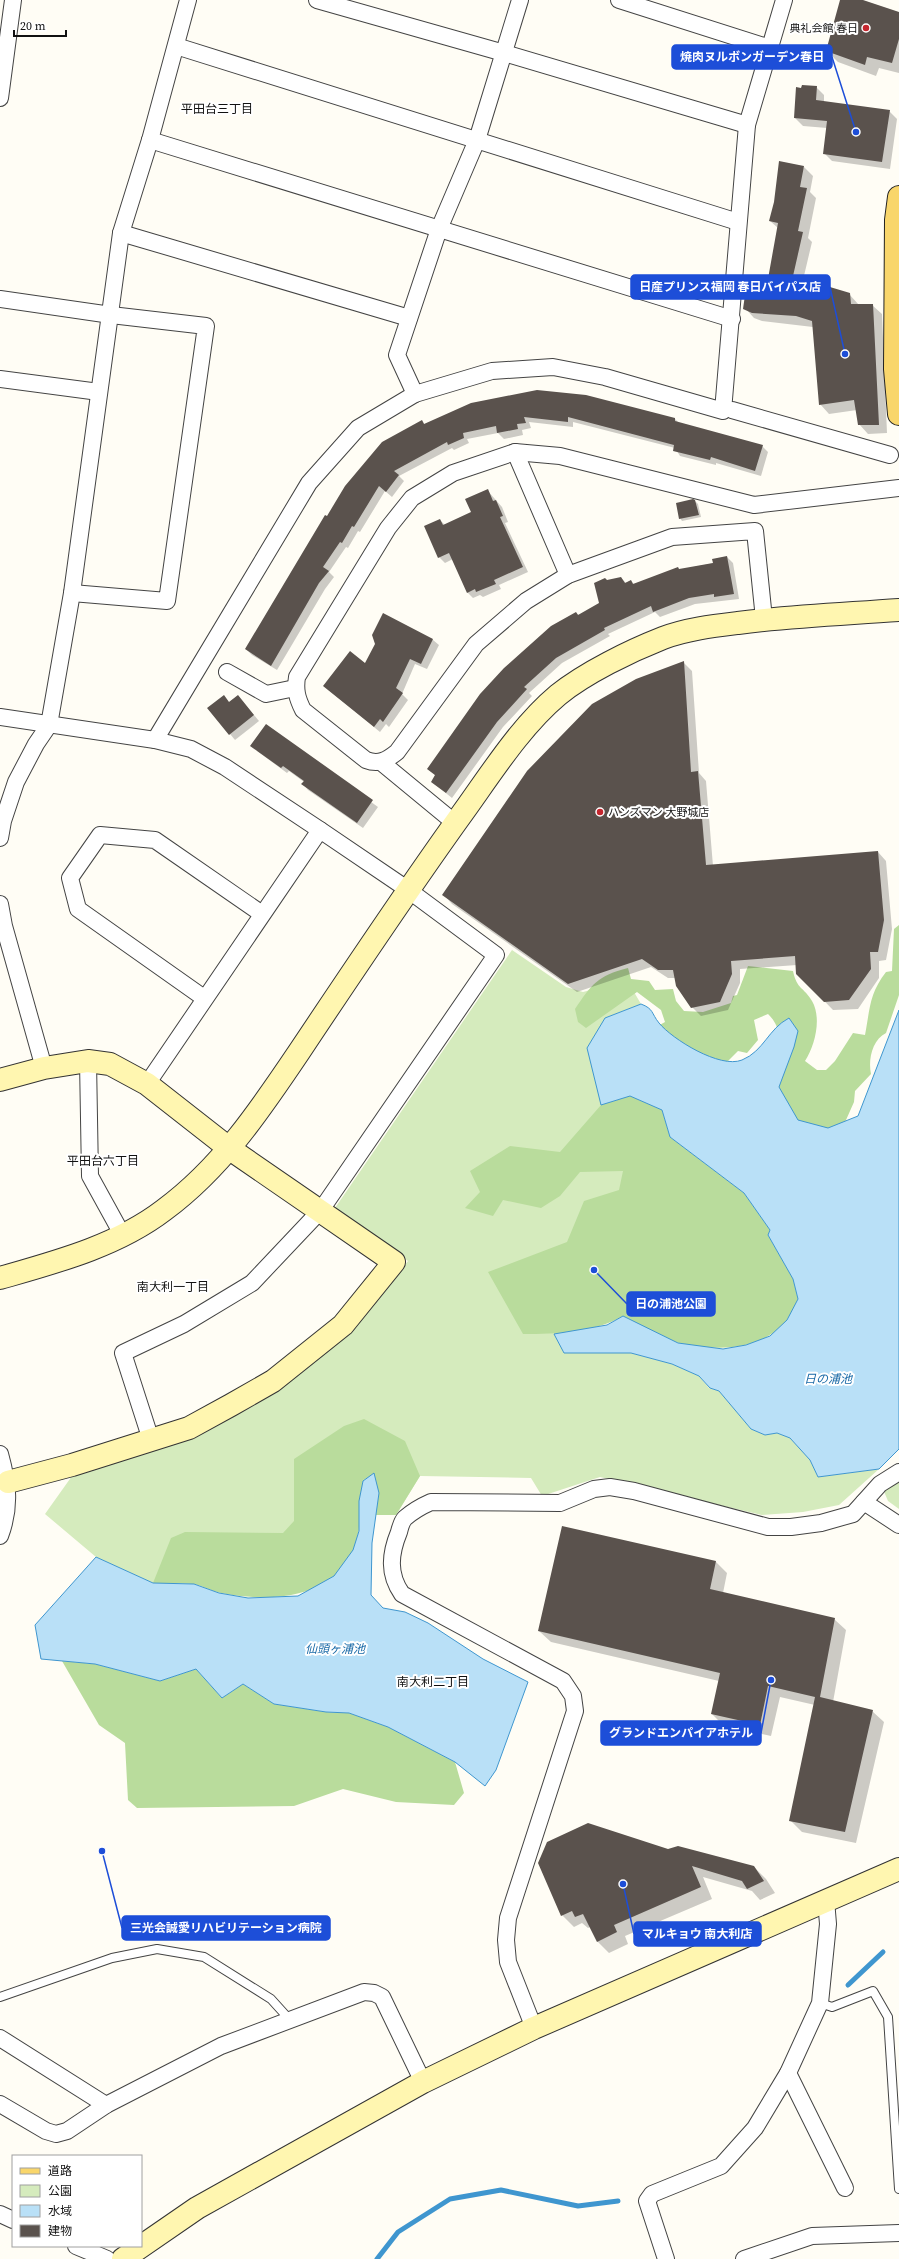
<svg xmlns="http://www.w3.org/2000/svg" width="899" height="2259" font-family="'Source Serif 4','Noto Sans JP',serif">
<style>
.green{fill:#d5ebbd}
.forest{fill:#b9dc9c}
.water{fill:#b9e0f7;stroke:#3f96cf}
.shadow{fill:#0003}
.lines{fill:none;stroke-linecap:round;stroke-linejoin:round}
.stream{stroke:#3f96cf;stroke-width:5}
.building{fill:#5a524d}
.lane-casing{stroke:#444;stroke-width:10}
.street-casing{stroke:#444;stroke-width:18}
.secondary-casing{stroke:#333;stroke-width:24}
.primary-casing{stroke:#222;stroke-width:24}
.lane{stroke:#fff;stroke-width:8}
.street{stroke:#fff;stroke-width:16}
.secondary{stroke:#fff6b0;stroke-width:22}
.primary{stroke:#f9d66b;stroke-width:22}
.poi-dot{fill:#c4262e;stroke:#fff;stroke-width:1.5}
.labels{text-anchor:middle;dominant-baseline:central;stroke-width:4;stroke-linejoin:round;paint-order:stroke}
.poi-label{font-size:11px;fill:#111;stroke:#fff;text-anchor:end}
.neighbourhood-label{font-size:12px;fill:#111;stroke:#fff}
.water-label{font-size:12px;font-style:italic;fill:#1768a6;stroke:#fff}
.leader{fill:none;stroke:#1d4ed8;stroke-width:1.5}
.callout-dot{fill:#1d4ed8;stroke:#fff;stroke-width:1.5}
.callout{fill:#1d4ed8;stroke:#1d4ed8;stroke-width:1.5}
.callout-label{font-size:12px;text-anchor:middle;font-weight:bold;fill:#fff}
</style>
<rect width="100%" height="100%" fill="#fffdf5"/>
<g class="green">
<path d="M512,950L566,987L583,992L627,980L641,1004L605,1018L662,1110L564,1352L631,1353L672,1364L699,1376L709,1388L719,1391L751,1429L765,1435L777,1433L790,1438L810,1460L818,1477L879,1469L839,1505L803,1512L762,1515L600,1477L542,1496L531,1478L420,1476L396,1515H375L359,1531L153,1583L96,1557L45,1514L72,1476L153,1449L352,1327L408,1261L335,1208Z"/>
<path d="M899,1479V1509L888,1501L883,1489Z"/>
</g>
<g class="forest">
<path d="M899,925V995L886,1033C872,1040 868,1060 871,1074L855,1091L854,1102L842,1129H805L772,1106C777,1078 792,1037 768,1014L754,1020L758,1040L747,1053L738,1051L716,1073L656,1027L665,1022L661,1010L637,992L586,1028L578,1022L575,1009C592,984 597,976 628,968L631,979L649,981L655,990L673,989L676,1001L684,1011L703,1012L731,1003L733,996L737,995L748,966L793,971C797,990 804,987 812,1001C822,1018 815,1046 805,1061L817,1070H826L835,1061L853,1033L865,1035C870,1009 869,994 886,972L892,971L894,929Z"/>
<path d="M630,1096L662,1110L670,1137L744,1193L770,1230L768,1235L793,1279L798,1299C794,1306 791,1315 786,1321C760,1352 715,1351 679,1343C660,1338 641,1325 623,1316C593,1333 557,1334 523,1334L488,1272L567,1242L584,1201L619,1190L623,1171L580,1172L560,1196L541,1208L503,1200L493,1216L465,1208L480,1192L470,1171L510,1146L560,1152L601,1105Z"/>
<path d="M364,1419L405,1441L420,1476L396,1515H375L379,1493L374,1474L363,1480C359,1503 362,1528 354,1549C332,1601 267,1602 221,1593C211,1591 202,1585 192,1584C179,1583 166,1584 153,1583L171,1538L185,1532L283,1533L294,1521V1459L344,1426Z"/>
<path d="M62,1661L95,1664L160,1681L196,1669L222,1698L243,1684L274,1704L326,1712L349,1713L388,1727L455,1762L464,1793L454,1805L396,1802L343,1789L294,1806L137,1808L128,1800L125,1743L99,1725Z"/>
</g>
<g class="water">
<path d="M641,1004C654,1009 651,1013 659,1023C672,1039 720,1069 742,1060C764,1051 768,1029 789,1018L798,1031L794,1047L779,1087L798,1120L828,1128L858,1116L899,1010V1449L879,1469L818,1477L810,1460L790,1438L777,1433L765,1435L751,1429L719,1391L710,1388L699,1376L672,1364L631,1353H564L554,1334L607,1325L623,1316L678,1343L723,1349L746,1345L770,1336L787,1320L798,1299L793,1279L768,1235L770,1230L744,1193L670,1137L662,1110L630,1096L601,1105L587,1048L605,1018Z"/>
<path d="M374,1473L379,1493L372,1543L371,1595L383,1608L405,1612L428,1623L483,1659L528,1682L496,1770L485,1786L455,1762L388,1727L349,1713L326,1712L274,1704L243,1684L222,1698L196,1669L160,1681L95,1664L41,1659L35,1625L96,1557L153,1583L194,1584L219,1593L248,1598L298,1596L334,1576L353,1550L359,1531V1501L363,1481Z"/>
</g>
<g class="shadow">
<path d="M841,0H860L899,13V73L879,68L876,76L838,62L827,51Z"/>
<path d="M816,87L824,95V102L889,111L897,119L890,169L832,161L824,153L827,128L803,126L795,118L802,89Z"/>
<path d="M804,167L813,176L810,192L816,198L808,238L812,242L803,280L849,294L859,305H872L882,314L887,433L868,434L859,424L857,410L829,414L820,404L813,327L762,321L754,318L745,308L767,291L778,228L770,221Z"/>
<path d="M472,404L675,419L679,423L762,446L768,452L761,476L716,463V465L680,456L675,448L573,422V427L529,422L531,428L522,430L523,435L504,439L498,433L467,439L469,443L454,450L452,448L399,476L404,481L392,497L385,491L360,532L358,531L348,548L346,547L329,572L334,577L325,589L277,670L252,655L246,649L328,517L422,421L425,425Z"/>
<path d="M487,490L502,507L508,522L505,523L528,572L499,585L501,589L483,597L480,595L473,598L468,593L453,559L445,563L439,557L440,520L445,525L472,513Z"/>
<path d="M695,501L698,504L701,517L682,521L680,518Z"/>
<path d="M727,557L733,563L739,599L695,604L660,617L655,612L608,634L610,636L562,663L529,693L532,696L503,727L452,798L432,782L436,776L428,769L576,613L579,615L600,604L607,581L621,578L626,583L631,581L634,584L679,570L714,563Z"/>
<path d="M383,614L433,640L439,645L427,669L415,664L402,694L408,700L389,727L386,724L380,732L330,691L366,665L376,644Z"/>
<path d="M683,662L692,671L699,773L706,781L713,866L878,852L886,861L892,929L886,960L879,961V978L858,1009L833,1010L797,973V965L740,969V983L728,1010L701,1016L692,1007L676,978H668L651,967L577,992L452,904L444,895Z"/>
<path d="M238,696L259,721L235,740L230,734L229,702Z"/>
<path d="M266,726L378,807L363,828L308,790L303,784L304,782L289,771L287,773L257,751Z"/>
<path d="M716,1562L727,1573L723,1593L834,1619L846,1630L833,1702L872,1711L884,1722L856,1843L802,1832L790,1820L815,1705L780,1697L771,1736L724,1726L712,1714L719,1681L551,1642L539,1631Z"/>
<path d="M668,1850L754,1867L766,1879L775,1893L760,1900L752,1891L703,1877L712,1899L625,1936L628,1944L609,1953L598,1942L590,1927L588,1928L582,1923L574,1927L562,1915Z"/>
</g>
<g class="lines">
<g class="stream">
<path d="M848,1985L883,1952"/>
<path d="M377,2259L398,2232L450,2199L501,2190L578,2206L618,2201"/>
</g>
</g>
<g class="building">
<path d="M840,0H863L899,12V39L892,63L867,57L865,65L826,51Z"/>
<path d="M802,85L817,86L816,100L890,110L882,162L823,154L827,121L794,118L796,87L801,88Z"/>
<path d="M779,161L804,166L800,187L807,188L798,231L803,232L793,276L850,293L851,304H873L879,425H858L854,400L819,405L812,321L796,316L752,313L743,309L745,295H757V290H766L778,223L769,221L774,202Z"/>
<path d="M537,390L586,395L675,418V421L763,445L755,471L711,457L710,460L673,451L674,445L568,417V422L524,417L526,423L517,424L518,429L497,433L496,426L463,433L464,438L448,445L447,442L394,471L399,475L386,492L379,486L354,527L352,526L342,543L340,542L323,567L329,571L319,583L271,666L245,649L325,515L327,516L345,486L382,442L422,420L424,424L471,403Z"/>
<path d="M488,489L493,501L496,500L503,516L500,517L523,567L494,580L496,584L476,592L475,589L467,593L449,553L438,558L424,526L440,519L443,525L471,512L465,499Z"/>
<path d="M693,499L695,500L699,515L679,519L676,503Z"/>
<path d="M727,556L734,594L714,597V594L689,598L653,612L651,606L604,628L605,630L556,658L524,687L527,689L497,722L446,793L431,782L435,775L427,769L480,694L504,668L551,626L576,612L578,615L599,603L594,583L605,578L607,580L621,577L625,583L631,580L633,584L678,567L679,569L713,563L712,559Z"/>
<path d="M383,613L433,639L421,664L410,659L396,688L403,693L383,722L380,719L374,727L323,686L350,651L365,663L375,644L372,635Z"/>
<path d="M684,661L691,772L698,771L706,865L878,851L884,920L878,952H870L871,969L849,1000L824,1002L796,974L795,956L731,961L732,974L720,1002L691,1008L676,986L673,970H658L642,959L568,984L442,895L527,771L592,704L636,679Z"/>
<path d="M224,695L229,702L238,695L254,715L229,735L207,708Z"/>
<path d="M266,724L373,800L357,823L301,784L304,781L283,766L281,768L250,746Z"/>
<path d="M562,1526L716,1561L710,1589L835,1618L820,1697L873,1710L845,1832L789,1821L815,1697L768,1686L760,1725L711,1714L720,1673L538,1631Z"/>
<path d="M588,1823L668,1849L678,1846L754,1866L764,1881L747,1889L742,1881L692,1866L701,1887L614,1925L617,1932L597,1942L583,1914L575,1917L572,1911L561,1916L538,1863L547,1842Z"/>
</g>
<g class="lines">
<g class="lane-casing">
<g id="lane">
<path d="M0,1997L112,1958L157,1949L204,1957L271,1999L290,2020"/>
<path d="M820,2003L832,2007L873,1991L888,2017L899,2189"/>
</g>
</g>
<g class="street-casing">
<g id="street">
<path d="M317,0L504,53L747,125"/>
<path d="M619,0L770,48"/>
<path d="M176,46L738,222"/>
<path d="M0,98L13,0"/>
<path d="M150,140L732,319"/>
<path d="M121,233L409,318"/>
<path d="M0,299L111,315L206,326L167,601L72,593"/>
<path d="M0,379L99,392"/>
<path d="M415,394L397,355L439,229L477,140L520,0"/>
<path d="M732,410L890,455"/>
<path d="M515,452L568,575"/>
<path d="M764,619L755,531L672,537L568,575L526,601L476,644L397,752C387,760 379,765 366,760L303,710C297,698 295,690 297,677L388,528L412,498L453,473L515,452L560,456L754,505L899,488"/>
<path d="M227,672L266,694L295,688"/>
<path d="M0,717L155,740L191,749L225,767L320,830L407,889L496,955L321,1210L252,1283L184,1324L123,1353L151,1440"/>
<path d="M155,740L309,483L358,428L415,394L492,371L553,367L605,377L723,411L747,125L784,0"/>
<path d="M381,762L455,823"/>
<path d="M0,838L3,821L16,782L36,744L49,725L72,593L121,233L150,140L188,0"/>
<path d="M0,904L4,926L44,1068"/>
<path d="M204,998L78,909L70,878L100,835L155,840L262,914"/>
<path d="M88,1061L90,1176L123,1236"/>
<path d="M147,1084L320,830"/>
<path d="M0,1454C8,1483 11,1507 0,1536"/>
<path d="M864,1502L899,1525"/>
<path d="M534,2028L508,1962L506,1940L508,1918L575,1711L573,1696L563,1681L402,1594C388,1574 390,1554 399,1532C400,1528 402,1521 405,1518C413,1511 422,1506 431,1502L560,1503L594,1489L610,1487L634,1491L768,1527H791L821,1523L853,1514L880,1484L899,1472"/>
<path d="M0,2038L106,2105"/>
<path d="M788,2073L845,2188"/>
<path d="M0,2104L46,2131L56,2134L67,2131L106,2105L221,2046L364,1992L374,1993L382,1997L423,2082"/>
<path d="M0,2214L13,2220"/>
<path d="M76,2246L107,2259"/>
<path d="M666,2259L647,2201L652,2194L721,2166L755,2128L788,2073L820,2003L828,1924L826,1900"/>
<path d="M744,2259L812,2236L899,2233"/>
</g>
</g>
<g class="secondary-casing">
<g id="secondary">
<path d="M0,1080L44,1068L88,1061L110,1064L147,1084L230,1149L394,1262L343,1325L273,1381L231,1405L189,1428L72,1465L8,1482"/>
<path d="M0,1278C56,1262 117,1246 164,1210C221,1168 260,1110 299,1052C353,971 407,890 464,811C492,772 521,726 558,695C585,673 630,651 663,638C687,629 713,626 738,623C792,616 845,614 899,610"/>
<path d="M123,2259L197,2208L423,2082L534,2028L899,1869"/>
</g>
</g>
<g class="primary-casing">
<path id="primary" d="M899,197L896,220L895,369L899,414"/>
</g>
<use href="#lane" class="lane"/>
<use href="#street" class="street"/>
<use href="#secondary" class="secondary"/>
<use href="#primary" class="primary"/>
</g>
<g class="poi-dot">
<circle cx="866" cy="28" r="4"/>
<circle cx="600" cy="812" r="4"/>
</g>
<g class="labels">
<g class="poi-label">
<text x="858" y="28">典礼会館 春日</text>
<text x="608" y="812" text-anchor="start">ハンズマン 大野城店</text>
</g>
<g class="neighbourhood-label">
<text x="217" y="109">平田台三丁目</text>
<text x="103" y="1161">平田台六丁目</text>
<text x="173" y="1287">南大利一丁目</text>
<text x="433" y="1682">南大利二丁目</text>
</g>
<g class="water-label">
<text x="828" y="1379">日の浦池</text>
<text x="335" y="1649">仙頭ヶ浦池</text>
</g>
</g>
<path class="leader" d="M856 132L832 57M845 354L830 287M594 1270L627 1304M771 1680L761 1733M102 1851L122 1928M623 1884L634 1934"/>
<g class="callout-dot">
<circle cx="856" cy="132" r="4"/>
<circle cx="845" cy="354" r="4"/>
<circle cx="594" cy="1270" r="4"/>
<circle cx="771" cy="1680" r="4"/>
<circle cx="102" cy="1851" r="4"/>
<circle cx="623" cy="1884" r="4"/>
</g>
<g class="callout">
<rect x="672" y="45" width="160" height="24" rx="4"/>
<rect x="631" y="275" width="199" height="24" rx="4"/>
<rect x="627" y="1292" width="88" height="24" rx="4"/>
<rect x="601" y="1721" width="160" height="24" rx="4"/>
<rect x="122" y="1916" width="208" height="24" rx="4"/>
<rect x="634" y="1922" width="127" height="24" rx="4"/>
</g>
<g class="callout-label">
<text x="752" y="61">焼肉ヌルボンガーデン春日</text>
<text x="730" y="291">日産プリンス福岡 春日バイパス店</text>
<text x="671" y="1308">日の浦池公園</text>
<text x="681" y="1737">グランドエンパイアホテル</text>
<text x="226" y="1932">三光会誠愛リハビリテーション病院</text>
<text x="697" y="1938">マルキョウ 南大利店</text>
</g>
<rect x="12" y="2155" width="130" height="92" fill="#ffffff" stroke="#a0a0a0"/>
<rect x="20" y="2168" width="20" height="6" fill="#f9d66b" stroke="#a0a0a0"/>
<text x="48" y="2175" font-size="12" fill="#111111">道路</text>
<rect x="20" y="2185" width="20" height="12" fill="#d5ebbd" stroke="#a0a0a0"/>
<text x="48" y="2195" font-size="12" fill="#111111">公園</text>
<rect x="20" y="2205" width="20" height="12" fill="#b9e0f7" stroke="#a0a0a0"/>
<text x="48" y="2215" font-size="12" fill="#111111">水域</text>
<rect x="20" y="2225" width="20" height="12" fill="#5a524d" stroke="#a0a0a0"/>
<text x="48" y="2235" font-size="12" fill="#111111">建物</text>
<path d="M14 30v6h52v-6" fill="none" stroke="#111111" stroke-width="2"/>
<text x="20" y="30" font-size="12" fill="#111111" stroke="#ffffff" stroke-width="3" paint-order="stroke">20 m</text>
</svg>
